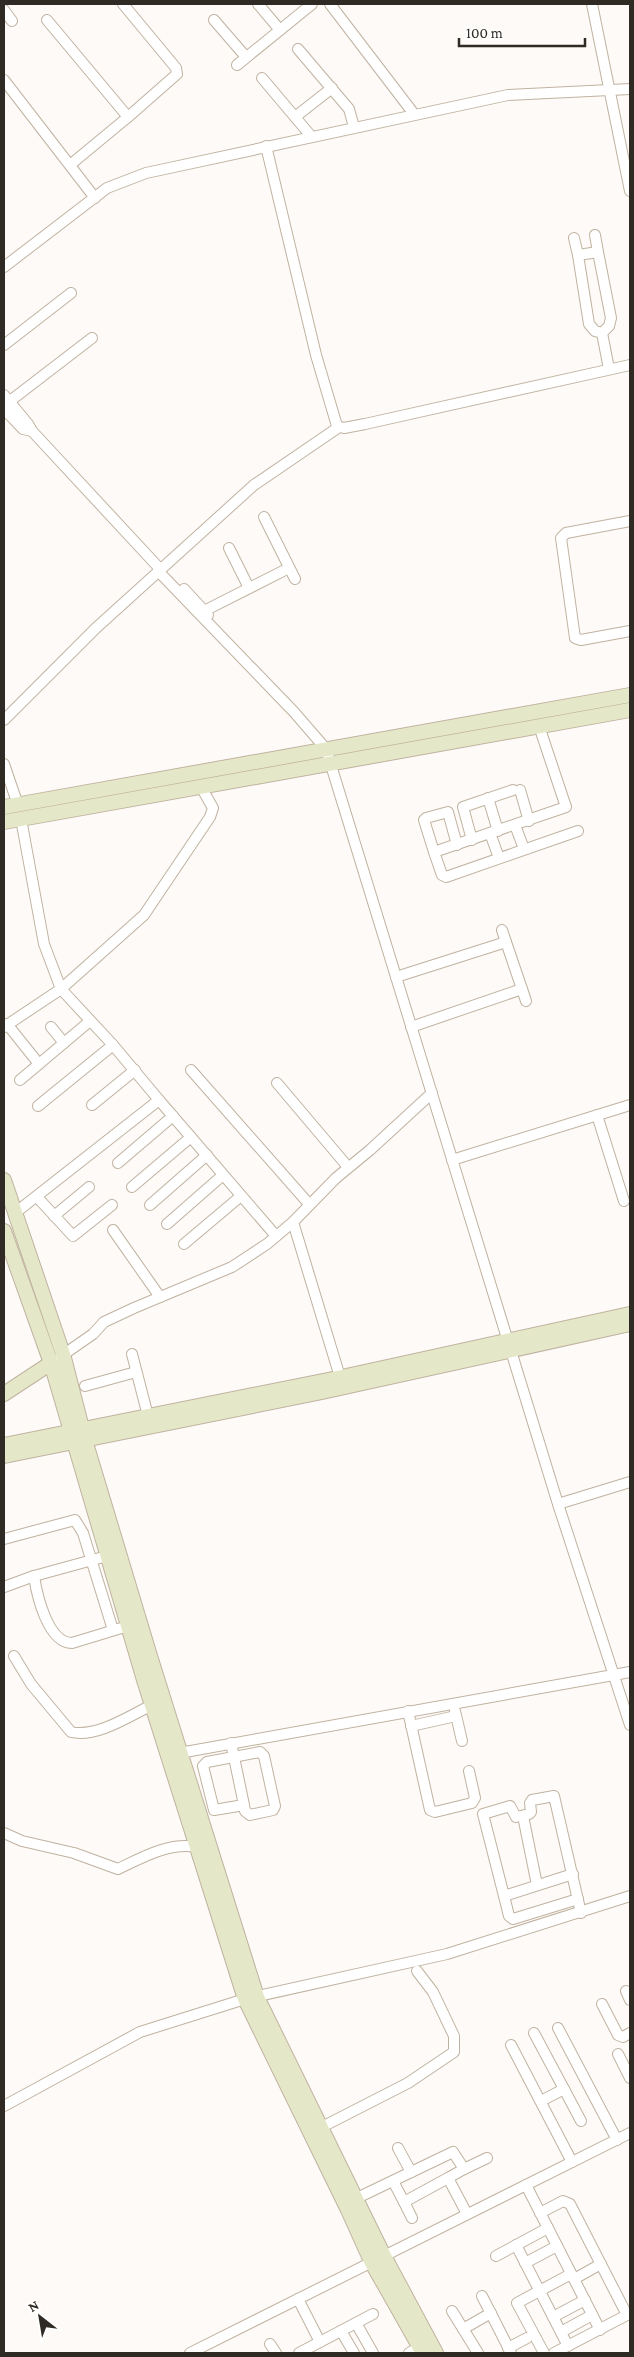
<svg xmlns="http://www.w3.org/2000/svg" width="634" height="2357" font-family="'Crimson Pro',serif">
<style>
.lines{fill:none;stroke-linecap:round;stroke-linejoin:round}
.street-casing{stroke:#c0b2a0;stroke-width:12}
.secondary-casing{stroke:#c0b2a0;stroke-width:16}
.street{stroke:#fff;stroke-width:10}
.secondary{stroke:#e5e8c8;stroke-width:14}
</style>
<rect width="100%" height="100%" fill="#fdfaf7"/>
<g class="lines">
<g class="street-casing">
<g id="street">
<path d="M258,4L280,30"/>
<path d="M330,4L414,114"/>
<path d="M592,4L630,191"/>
<path d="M4,10L12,21"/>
<path d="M47,20L128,117"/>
<path d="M214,20L246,57"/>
<path d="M298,49L349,109L354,127"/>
<path d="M237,65L312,4"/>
<path d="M262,78L311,136"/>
<path d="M4,80L95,198"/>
<path d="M295,117L332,88"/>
<path d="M266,146L316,355L337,426L344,428L365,424L630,365"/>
<path d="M70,165L128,117L177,74L176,68L123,4"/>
<path d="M595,235L598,252"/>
<path d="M574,238L578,255"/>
<path d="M4,267L107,188L146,173L508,95L630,89"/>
<path d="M602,333L595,331L589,324L578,255L598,252L611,318L609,326L602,333L609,369"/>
<path d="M4,345L71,293"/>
<path d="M4,395L28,424L32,431L161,570"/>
<path d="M10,401L92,338"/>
<path d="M4,409L23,429L32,431"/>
<path d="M264,517L295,579"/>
<path d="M630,521L566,533L561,538L575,638L581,640L630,631"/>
<path d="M229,548L249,588"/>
<path d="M159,572L294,712L326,749L558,1504L630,1725"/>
<path d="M184,589L208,615"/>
<path d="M204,611L289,568"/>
<path d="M4,720L96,628L254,485L339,427"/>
<path d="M539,726L566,807L434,852L442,875L446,877L578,831"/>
<path d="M4,764L18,805"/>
<path d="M520,790L529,821"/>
<path d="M488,798L498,831"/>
<path d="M515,825L524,849"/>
<path d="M490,833L499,858"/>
<path d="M472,840L463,807L513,790"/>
<path d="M434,852L424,820L426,818L448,812L457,845"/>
<path d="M502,930L506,942"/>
<path d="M396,977L506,942L522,989L411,1027"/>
<path d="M522,989L526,1001"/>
<path d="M7,1024L39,1064"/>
<path d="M4,1027L61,989L44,944L21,819"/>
<path d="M51,1027L64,1043"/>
<path d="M191,1070L309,1204"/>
<path d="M20,1080L90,1021"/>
<path d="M277,1083L348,1167"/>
<path d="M159,1100L276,1236"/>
<path d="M92,1105L135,1070"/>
<path d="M38,1106L113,1045L61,989L144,915L210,817L213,808L201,787"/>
<path d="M597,1115L624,1201"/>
<path d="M452,1160L630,1105"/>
<path d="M118,1163L173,1116"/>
<path d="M132,1187L191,1137"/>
<path d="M37,1197L73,1236L112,1205"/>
<path d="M150,1205L207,1155"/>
<path d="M15,1213L159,1100L113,1045"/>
<path d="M54,1216L89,1187"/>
<path d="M293,1222L340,1377"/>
<path d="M167,1224L223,1175"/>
<path d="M113,1230L160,1297"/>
<path d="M184,1244L241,1196"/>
<path d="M132,1354L148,1416"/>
<path d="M60,1357L93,1334L104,1322L134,1308L232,1267L267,1244L293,1222L336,1178L370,1150L432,1093"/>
<path d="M85,1386L136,1372"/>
<path d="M558,1504L630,1482"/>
<path d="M4,1539L75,1520L83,1533L113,1630"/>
<path d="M34,1576L107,1556"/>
<path d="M4,1587L34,1576C37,1596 48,1643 72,1643L128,1626"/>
<path d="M14,1656L31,1684L71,1732C97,1738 129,1716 152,1705"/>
<path d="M408,1711L430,1810L435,1812L472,1803L475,1798L469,1771"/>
<path d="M455,1711L462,1741"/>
<path d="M411,1726L456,1716"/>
<path d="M231,1743L244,1805L245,1811L250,1815L273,1810L275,1806L264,1756L260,1752L207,1762L203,1766L214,1810L244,1805"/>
<path d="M174,1754L630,1672"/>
<path d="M523,1816L537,1885"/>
<path d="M4,1833L22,1841L74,1853L118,1869C143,1857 169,1842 197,1847"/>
<path d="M573,1874L504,1896L509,1916L513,1919L578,1899"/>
<path d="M504,1896L483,1814L510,1806L516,1817L529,1814L531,1812L530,1803L532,1800L554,1796L581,1913"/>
<path d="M626,1991L630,2000"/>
<path d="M602,2004L618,2035L623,2037L630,2033"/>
<path d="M558,2028L617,2140"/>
<path d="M534,2033L564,2089"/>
<path d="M511,2045L572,2162"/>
<path d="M618,2054L630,2078"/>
<path d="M541,2101L564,2089L581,2121"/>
<path d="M4,2106L140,2032L245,1999L447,1954L630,1896"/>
<path d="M316,2130L408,2083L454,2052V2036L433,1992L417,1971"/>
<path d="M398,2148L411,2172"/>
<path d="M464,2169L487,2158"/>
<path d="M393,2181L404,2202"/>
<path d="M526,2185L600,2330"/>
<path d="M357,2198L453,2152L464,2169L448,2178L467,2214"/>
<path d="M540,2213L563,2201L570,2204L627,2315L554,2353"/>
<path d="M412,2218L404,2202L448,2178"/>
<path d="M516,2245L568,2346"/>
<path d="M496,2256L548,2228"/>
<path d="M525,2263L557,2246"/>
<path d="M574,2279L601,2264"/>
<path d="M482,2296L511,2353"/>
<path d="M298,2299L320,2342"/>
<path d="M452,2311L478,2353"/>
<path d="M553,2317L585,2300"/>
<path d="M356,2323L373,2353"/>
<path d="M463,2329L491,2313"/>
<path d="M341,2331L354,2353"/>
<path d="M561,2332L592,2315"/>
<path d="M270,2344L276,2353"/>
<path d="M508,2348L527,2338"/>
<path d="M190,2353L630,2133"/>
<path d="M299,2353L373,2314"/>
<path d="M409,2353L420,2347"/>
<path d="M544,2353L517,2303L571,2274"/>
</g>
</g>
<g class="secondary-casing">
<g id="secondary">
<path d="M4,807L630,695"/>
<path d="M4,822L630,710"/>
<path d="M4,1180L63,1354L85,1440L150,1656L257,1997L384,2256L436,2353"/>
<path d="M4,1231L51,1363L144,1680L245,1999L348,2210L372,2263L423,2353"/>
<path d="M4,1394L51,1363"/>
<path d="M4,1445L328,1380L630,1314"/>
<path d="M4,1456L322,1392L630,1324"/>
</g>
</g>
<use href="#street" class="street"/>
<use href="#secondary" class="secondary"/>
</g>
<rect width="634" height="2357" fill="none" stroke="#2f2a23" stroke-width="10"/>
<g transform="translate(40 2317) rotate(329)" stroke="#ffffff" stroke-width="4" paint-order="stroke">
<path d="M0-4L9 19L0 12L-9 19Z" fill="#2f2a23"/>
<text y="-8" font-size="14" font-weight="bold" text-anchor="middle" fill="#2f2a23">N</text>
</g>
<path d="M459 38v8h126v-8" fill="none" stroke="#2f2a23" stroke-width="2.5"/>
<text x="466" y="38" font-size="15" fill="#2f2a23" stroke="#ffffff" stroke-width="4" paint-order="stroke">100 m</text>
</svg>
